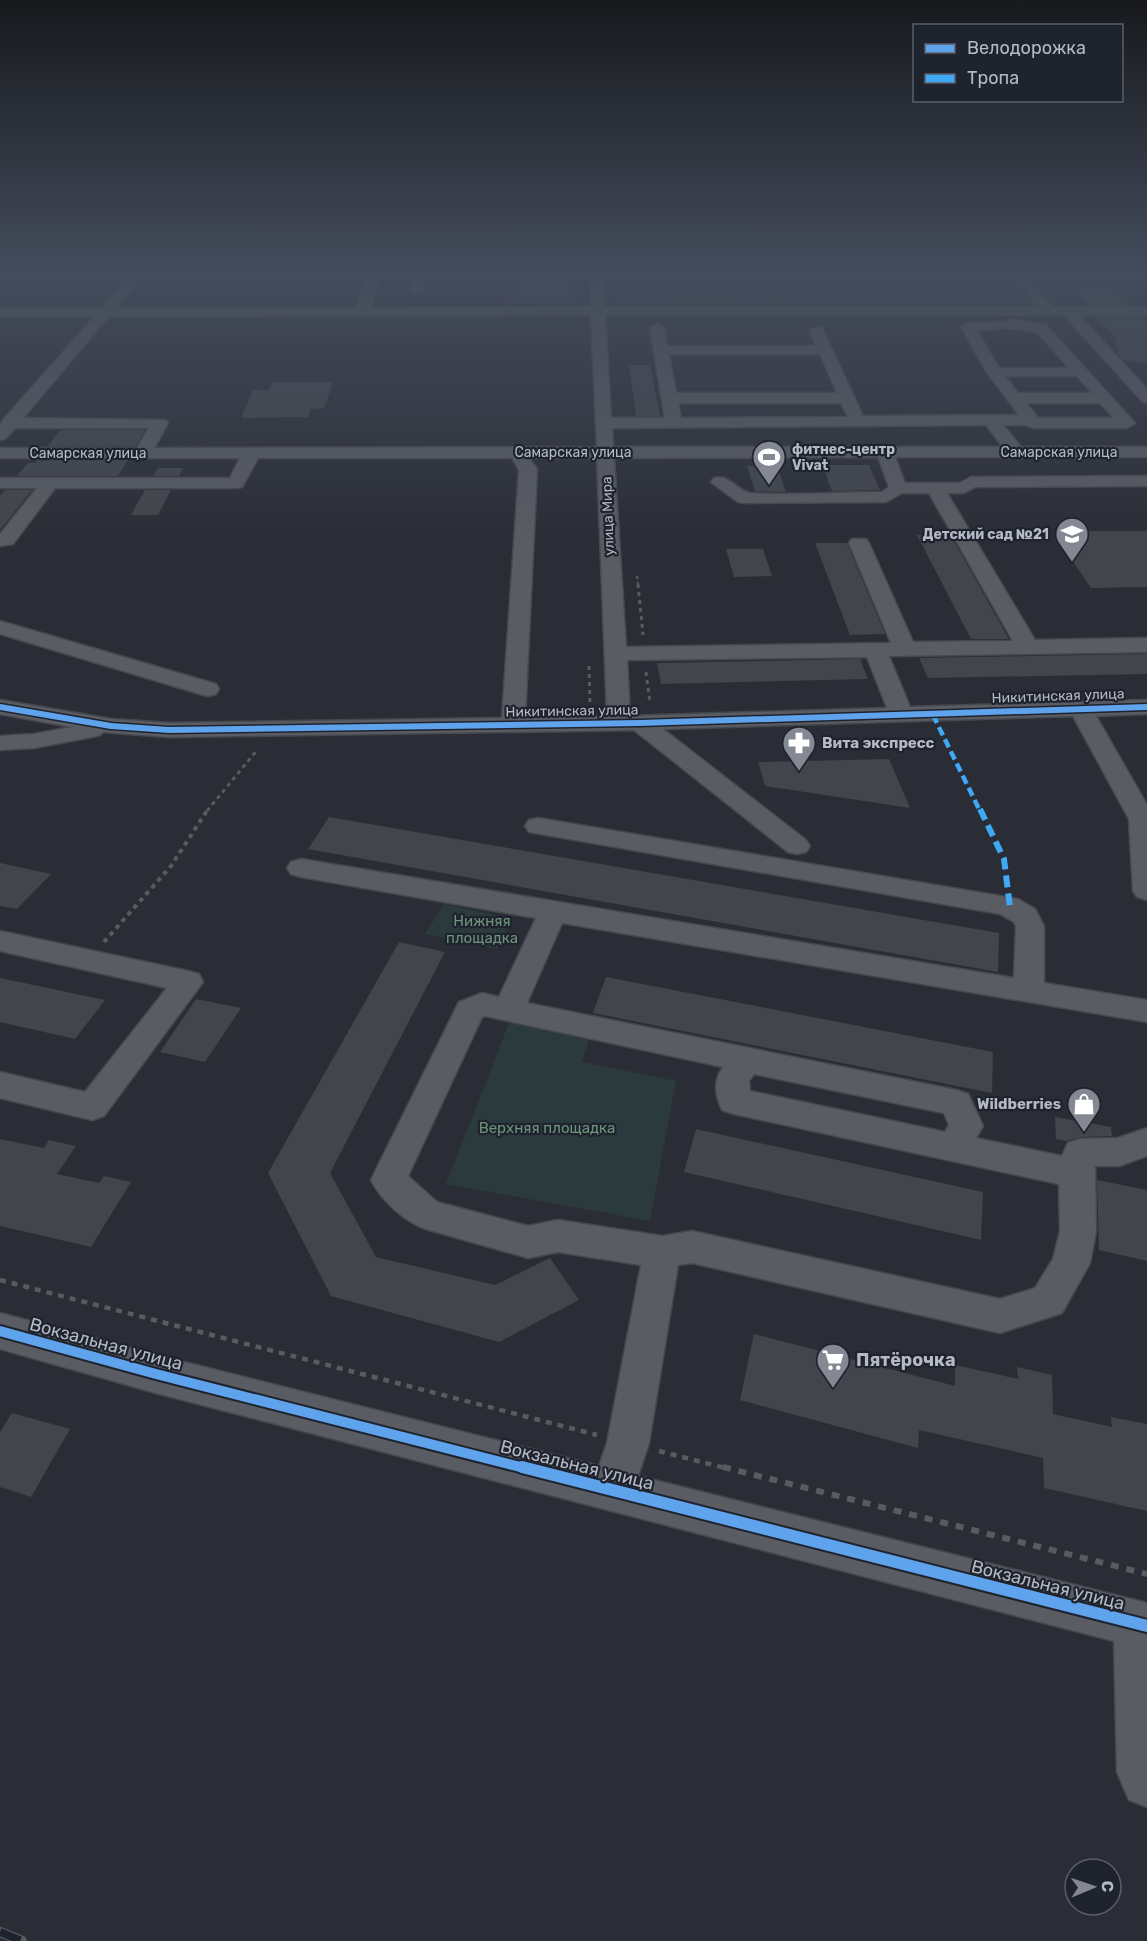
<svg xmlns="http://www.w3.org/2000/svg" width="1147" height="1941" font-family="Rubik,sans-serif">
<style>
.medical{fill:#373540}
.green{fill:#2b3a3d}
.building{fill:#42454b}
.lines{fill:none;stroke-linecap:round;stroke-linejoin:round}
.minor-casing{stroke:#46484e;stroke-width:3}
.path-far5{stroke:#585b60;stroke-width:1.5;stroke-dasharray:2 2;stroke-linecap:butt}
.path-far4{stroke:#585b60;stroke-width:2;stroke-dasharray:3 3;stroke-linecap:butt}
.path-far3{stroke:#585b60;stroke-width:3;stroke-dasharray:4 4;stroke-linecap:butt}
.path-far2{stroke:#585b60;stroke-width:4;stroke-dasharray:4.5 4.5;stroke-linecap:butt}
.path-far1{stroke:#585b60;stroke-width:4.5;stroke-dasharray:6 6;stroke-linecap:butt}
.path{stroke:#585b60;stroke-width:6;stroke-dasharray:8 8;stroke-linecap:butt}
.minor{fill:#595c63;fill-rule:evenodd}
.rail-casing{stroke:#595b60;stroke-width:10}
.rail{stroke:#1e232e;stroke-width:8;stroke-dasharray:22;stroke-linecap:butt}
.quiet-far1{stroke:#3fa9f5;stroke-width:4.5;stroke-dasharray:9 4.5;stroke-linecap:butt}
.quiet{stroke:#3fa9f5;stroke-width:6;stroke-dasharray:12 6;stroke-linecap:butt}
.cycleway-far2-casing{stroke:#1e232e;stroke-width:9}
.cycleway-far1-casing{stroke:#1e232e;stroke-width:14}
.cycleway-casing{stroke:#1e232e;stroke-width:16}
.cycleway-far2{stroke:#60a3ed;stroke-width:6}
.cycleway-far1{stroke:#60a3ed;stroke-width:10}
.cycleway{stroke:#60a3ed;stroke-width:12}
.labels{text-anchor:middle;dominant-baseline:central;stroke-width:4.5;stroke-linejoin:round;paint-order:stroke}
.far-poi-label{font-size:14px;font-weight:bold;fill:#b4b9c5;stroke:#1e232e;text-anchor:start}
.far-street-label{font-size:14px;fill:#b4b9c5;stroke:#1e232e}
.poi-label{font-size:15px;font-weight:bold;fill:#b4b9c5;stroke:#1e232e;text-anchor:start}
.park-label{font-size:15px;fill:#6e937b;stroke:#1e232e}
.near-street-label{font-size:18px;fill:#b4b9c5;stroke:#1e232e}
.near-poi-label{font-size:18px;font-weight:bold;fill:#b4b9c5;stroke:#1e232e;text-anchor:start}
</style>
<rect width="100%" height="100%" fill="#2a2d35"/>
<path class="medical" d="M467,272H573V303L504,304L507,283H466Z"/>
<g class="green">
<path d="M615,272H1061L1064,275H1030L1056,304L617,303Z"/>
<path d="M444,904L511,919L497,949L425,934Z"/>
<path d="M511,1018L590,1037L582,1062L676,1081L650,1221L446,1184Z"/>
</g>
<g class="building">
<path d="M522,272L567,275L568,298H520Z"/>
<path d="M1106,285L1128,305H1088L1067,286Z"/>
<path d="M1101,317H1143L1147,321V363L1124,361L1117,353L1116,338L1096,318Z"/>
<path d="M629,365H650L660,416H636Z"/>
<path d="M272,382H333L324,408L311,409L308,417L241,418L253,390H269Z"/>
<path d="M60,430H145L136,446H48Z"/>
<path d="M37,460H128L118,476H17L28,463H36Z"/>
<path d="M822,465H869L880,490L832,491Z"/>
<path d="M747,466H777L786,492L755,491Z"/>
<path d="M158,468H183L179,476H153Z"/>
<path d="M5,490H32L0,530V496Z"/>
<path d="M145,490H171L158,515H131Z"/>
<path d="M1070,531H1147V587L1091,588L1061,544H1079Z"/>
<path d="M950,534L1009,639H971L917,535Z"/>
<path d="M815,543H847L885,634L850,635Z"/>
<path d="M726,549H763L772,576L734,577Z"/>
<path d="M1147,654V674L928,678L919,658Z"/>
<path d="M860,659L868,679L661,684L657,663Z"/>
<path d="M889,759L910,808L765,786L758,762Z"/>
<path d="M329,817L999,933L998,972L308,849Z"/>
<path d="M0,863L51,874L17,909L0,906Z"/>
<path d="M399,942L445,952L330,1173L376,1257L495,1285L550,1258L579,1300L499,1342L331,1296L268,1173Z"/>
<path d="M606,977L993,1052L992,1093L593,1013Z"/>
<path d="M0,978L105,1000L75,1039L0,1022Z"/>
<path d="M196,999L241,1008L205,1062L160,1052Z"/>
<path d="M1055,1117L1111,1127L1112,1136L1080,1137L1067,1141L1056,1139Z"/>
<path d="M696,1129L983,1192L981,1240L684,1172Z"/>
<path d="M0,1139L44,1148L49,1140L76,1146L57,1174L99,1183L104,1176L131,1182L91,1247L0,1226Z"/>
<path d="M1097,1180L1147,1190V1261L1099,1250Z"/>
<path d="M754,1334L955,1386V1365L1018,1379L1017,1367L1052,1375L1053,1414L1112,1427L1111,1417L1147,1424V1511L1044,1488L1043,1458L919,1430L918,1448L740,1400Z"/>
<path d="M12,1413L70,1429L31,1497L0,1487V1432Z"/>
</g>
<g class="lines">
<g class="minor-casing">
<g id="minor">
<path d="M134,272H146L116,308H356L369,272H381L370,308L591,307L590,272H602L604,307H1038L1016,280L1005,272H1020L1024,274L1052,307H1147V315H1079L1147,389V403L1142,401L1064,315H605L611,418H665L650,328L657,324L664,328L667,346H816L810,331L812,328H822L862,414L860,416L1019,415L987,372L961,327L968,323L1004,322L1010,319L1046,325L1135,423L1127,428H1033L1026,425H1003L1021,447H1147V457H895L905,483H960L971,477L1147,476V486L975,487L964,493H947L1035,640L1147,638V652L889,656L910,707L1147,700V714L1096,716L1147,805V900L1137,897L1133,891L1129,819L1073,716L663,729L806,840L810,846L806,852L797,854L788,852L634,730L169,737L103,732L100,735L92,737L34,748L0,750V736L34,734L72,727L0,714V700L111,719L169,723L502,718L519,470L512,458H258L242,487L236,488H55L13,544L0,546V534L37,488H0V478H230L240,458H0V448H137L149,428H15L6,438L0,440V425L3,420L95,316H0V308H102ZM591,315L597,447L154,448L168,423L166,420L23,418L109,316ZM1008,328L1037,332L1069,368H999L977,331ZM669,354H820L837,393H676ZM1005,376H1077L1092,393H1018ZM678,403H841L848,417L681,418ZM1026,403H1100L1114,418H1038ZM986,425L1003,447H613L612,428ZM878,457L889,487L882,492C839,492 794,496 751,493C737,491 730,474 714,478L711,482L738,502L744,503L886,502L902,493H929L1013,641L913,642L869,543L866,539H852L849,543L891,643L626,647L614,458ZM529,458H597L607,716L525,718L537,469ZM867,657L887,708L630,716L627,660Z"/>
<path d="M159,272H282L276,276L230,281L224,277H164L160,276Z"/>
<path d="M417,272H429L423,291L417,295L411,291Z"/>
<path d="M0,621L216,684L219,689L216,694L208,696L200,694L0,634Z"/>
<path d="M538,818L1018,899L1035,909L1044,926V983L1147,1000V1022L562,923L527,1003L956,1090L968,1094L983,1126L976,1138L1062,1156L1068,1143L1080,1139L1118,1138L1147,1128V1156L1119,1166H1095L1096,1231L1090,1263L1062,1313L1000,1333L692,1263L678,1265L649,1443L638,1476L1147,1603V1807L1129,1800L1117,1772L1114,1641L156,1393L0,1349V1313L156,1355L599,1466L607,1443L641,1265L558,1252L528,1258L426,1229C405,1222 381,1200 371,1180L459,1002L482,993L499,997L536,918L301,877L291,874L287,868L291,862L301,859L1014,978L1016,926L1014,922L1000,914L529,832L525,826L529,820ZM485,1016L723,1067C713,1081 715,1096 722,1110L734,1114L1059,1184L1060,1231L1053,1259L1035,1288L1000,1299L692,1231L662,1236L558,1220L528,1226L437,1202L408,1176L482,1017ZM754,1074L944,1113L949,1125L945,1132L750,1091L749,1081Z"/>
<path d="M0,931L188,971L199,974L203,982L104,1116L92,1120L0,1098V1072L85,1092L167,988L0,951Z"/>
</g>
</g>
<path class="path-far5" d="M1137,272L1147,281"/>
<path class="path-far4" d="M637,576L638,586"/>
<g class="path-far3">
<path d="M638,584L643,635"/>
<path d="M589,666L590,703"/>
<path d="M646,672L650,703"/>
<path d="M207,811L258,749"/>
</g>
<path class="path-far2" d="M104,942L171,866L208,809"/>
<g class="path-far1">
<path d="M0,1280L597,1435"/>
<path d="M659,1451L729,1469"/>
</g>
<path class="path" d="M723,1467L1147,1574"/>
<use href="#minor" class="minor"/>
<g class="rail-casing">
<path id="rail" d="M0,1932L22,1941"/>
</g>
<use href="#rail" class="rail"/>
<path class="quiet-far1" d="M933,715L980,811"/>
<path class="quiet" d="M980,809L1004,859L1010,907"/>
<g class="cycleway-far2-casing">
<path id="cycleway-far2" d="M0,707L111,726L169,730L640,723L1147,707"/>
</g>
<g class="cycleway-far1-casing">
<path id="cycleway-far1" d="M0,1331L156,1374L528,1469"/>
</g>
<g class="cycleway-casing">
<path id="cycleway" d="M522,1467L1147,1626"/>
</g>
<use href="#cycleway-far2" class="cycleway-far2"/>
<use href="#cycleway-far1" class="cycleway-far1"/>
<use href="#cycleway" class="cycleway"/>
</g>
<linearGradient id="sky" x2="0" y2="1"><stop stop-color="#17191d"/><stop offset="0.5" stop-color="#444c5c"/><stop offset="1" stop-color="#444c5c" stop-opacity="0"/></linearGradient>
<rect width="1147" height="543" fill="url(#sky)"/>
<defs>
<g id="stadium-pin" transform="scale(1.725)"><path d="M0 17L-7.5 6A9.5 9.5 0 1 1 7.5 6Z" fill="#848893" stroke="#1e232e"/><path d="M0-5a6.5 5 0 1 0 0 10a6.5 5 0 1 0 0-10ZM-3.5-1.8h7v3.6h-7Z" fill="#fff"/></g>
<g id="school-pin" transform="scale(1.725)"><path d="M0 17L-7.5 6A9.5 9.5 0 1 1 7.5 6Z" fill="#848893" stroke="#1e232e"/><path d="M0-5L7-2L0 1L-7-2ZM-4 1L0 2.5L4 1V4Q0 6-4 4Z" fill="#fff"/></g>
<g id="pharmacy-pin" transform="scale(1.725)"><path d="M0 17L-7.5 6A9.5 9.5 0 1 1 7.5 6Z" fill="#848893" stroke="#1e232e"/><path d="M-2-6h4v4h4v4h-4v4h-4v-4h-4v-4h4Z" fill="#fff"/></g>
<g id="shop-pin" transform="scale(1.725)"><path d="M0 17L-7.5 6A9.5 9.5 0 1 1 7.5 6Z" fill="#848893" stroke="#1e232e"/><path d="M-5-2.5h2.3a2.7 3.5 0 0 1 5.4 0H5L5.5 6h-11ZM-1.5-2.5h3a1.5 2.3 0 0 0-3 0Z" fill="#fff"/></g>
<g id="supermarket-pin" transform="scale(1.725)"><path d="M0 17L-7.5 6A9.5 9.5 0 1 1 7.5 6Z" fill="#848893" stroke="#1e232e"/><path d="M-6-5.5h2.5l.6 2H6L4.5 2H-2.5L-4.4-4H-6ZM-1.5 3.2a1.3 1.3 0 1 0 .1 0ZM3 3.2a1.3 1.3 0 1 0 .1 0Z" fill="#fff"/></g>
</defs>
<g fill-rule="evenodd">
<use href="#stadium-pin" x="769" y="457"/>
<use href="#school-pin" x="1072" y="534"/>
<use href="#pharmacy-pin" x="799" y="743"/>
<use href="#shop-pin" x="1084" y="1104"/>
<use href="#supermarket-pin" x="833" y="1360"/>
</g>
<g class="labels">
<g class="far-poi-label">
<text x="792" y="449">фитнес-центр<tspan x="792" dy="16">Vivat</tspan></text>
<text x="1049" y="534" text-anchor="end">Детский сад №21</text>
</g>
<g class="far-street-label">
<text x="573" y="452">Самарская улица</text>
<text x="1059" y="452">Самарская улица</text>
<text x="88" y="453">Самарская улица</text>
<text transform="translate(608 516) rotate(-92)">улица Мира</text>
<text transform="translate(1058 696) rotate(-2)">Никитинская улица</text>
<text transform="translate(572 711) rotate(-1)">Никитинская улица</text>
</g>
<g class="poi-label">
<text x="822" y="743">Вита экспресс</text>
<text x="1061" y="1104" text-anchor="end">Wildberries</text>
</g>
<g class="park-label">
<text x="482" y="921">Нижняя<tspan x="482" dy="17">площадка</tspan></text>
<text x="547" y="1128">Верхняя площадка</text>
</g>
<g class="near-street-label">
<text transform="translate(106 1344) rotate(15)">Вокзальная улица</text>
<text transform="translate(577 1465) rotate(14)">Вокзальная улица</text>
<text transform="translate(1048 1585) rotate(14)">Вокзальная улица</text>
</g>
<g class="near-poi-label">
<text x="856" y="1360">Пятёрочка</text>
</g>
</g>
<rect x="913" y="24" width="210" height="78" fill="#1e232e" stroke="#5a5f6a" stroke-width="1.5"/>
<rect x="925" y="44" width="30" height="9" fill="#60a3ed" stroke="#5a5f6a" stroke-width="1.5"/>
<text x="967" y="54" font-size="18" fill="#b4b9c5">Велодорожка</text>
<rect x="925" y="74" width="30" height="9" fill="#3fa9f5" stroke="#5a5f6a" stroke-width="1.5"/>
<text x="967" y="84" font-size="18" fill="#b4b9c5">Тропа</text>
<g transform="translate(1093 1887) rotate(88)"><circle r="28" fill="#1e232e" stroke="#5a5f6a" stroke-width="1.5"/>
<path d="M0-4.5L10 22L0 15L-10 22Z" fill="#848893"/>
<text y="-9" font-size="16" font-weight="bold" text-anchor="middle" fill="#b4b9c5">С</text>
</g>
</svg>
